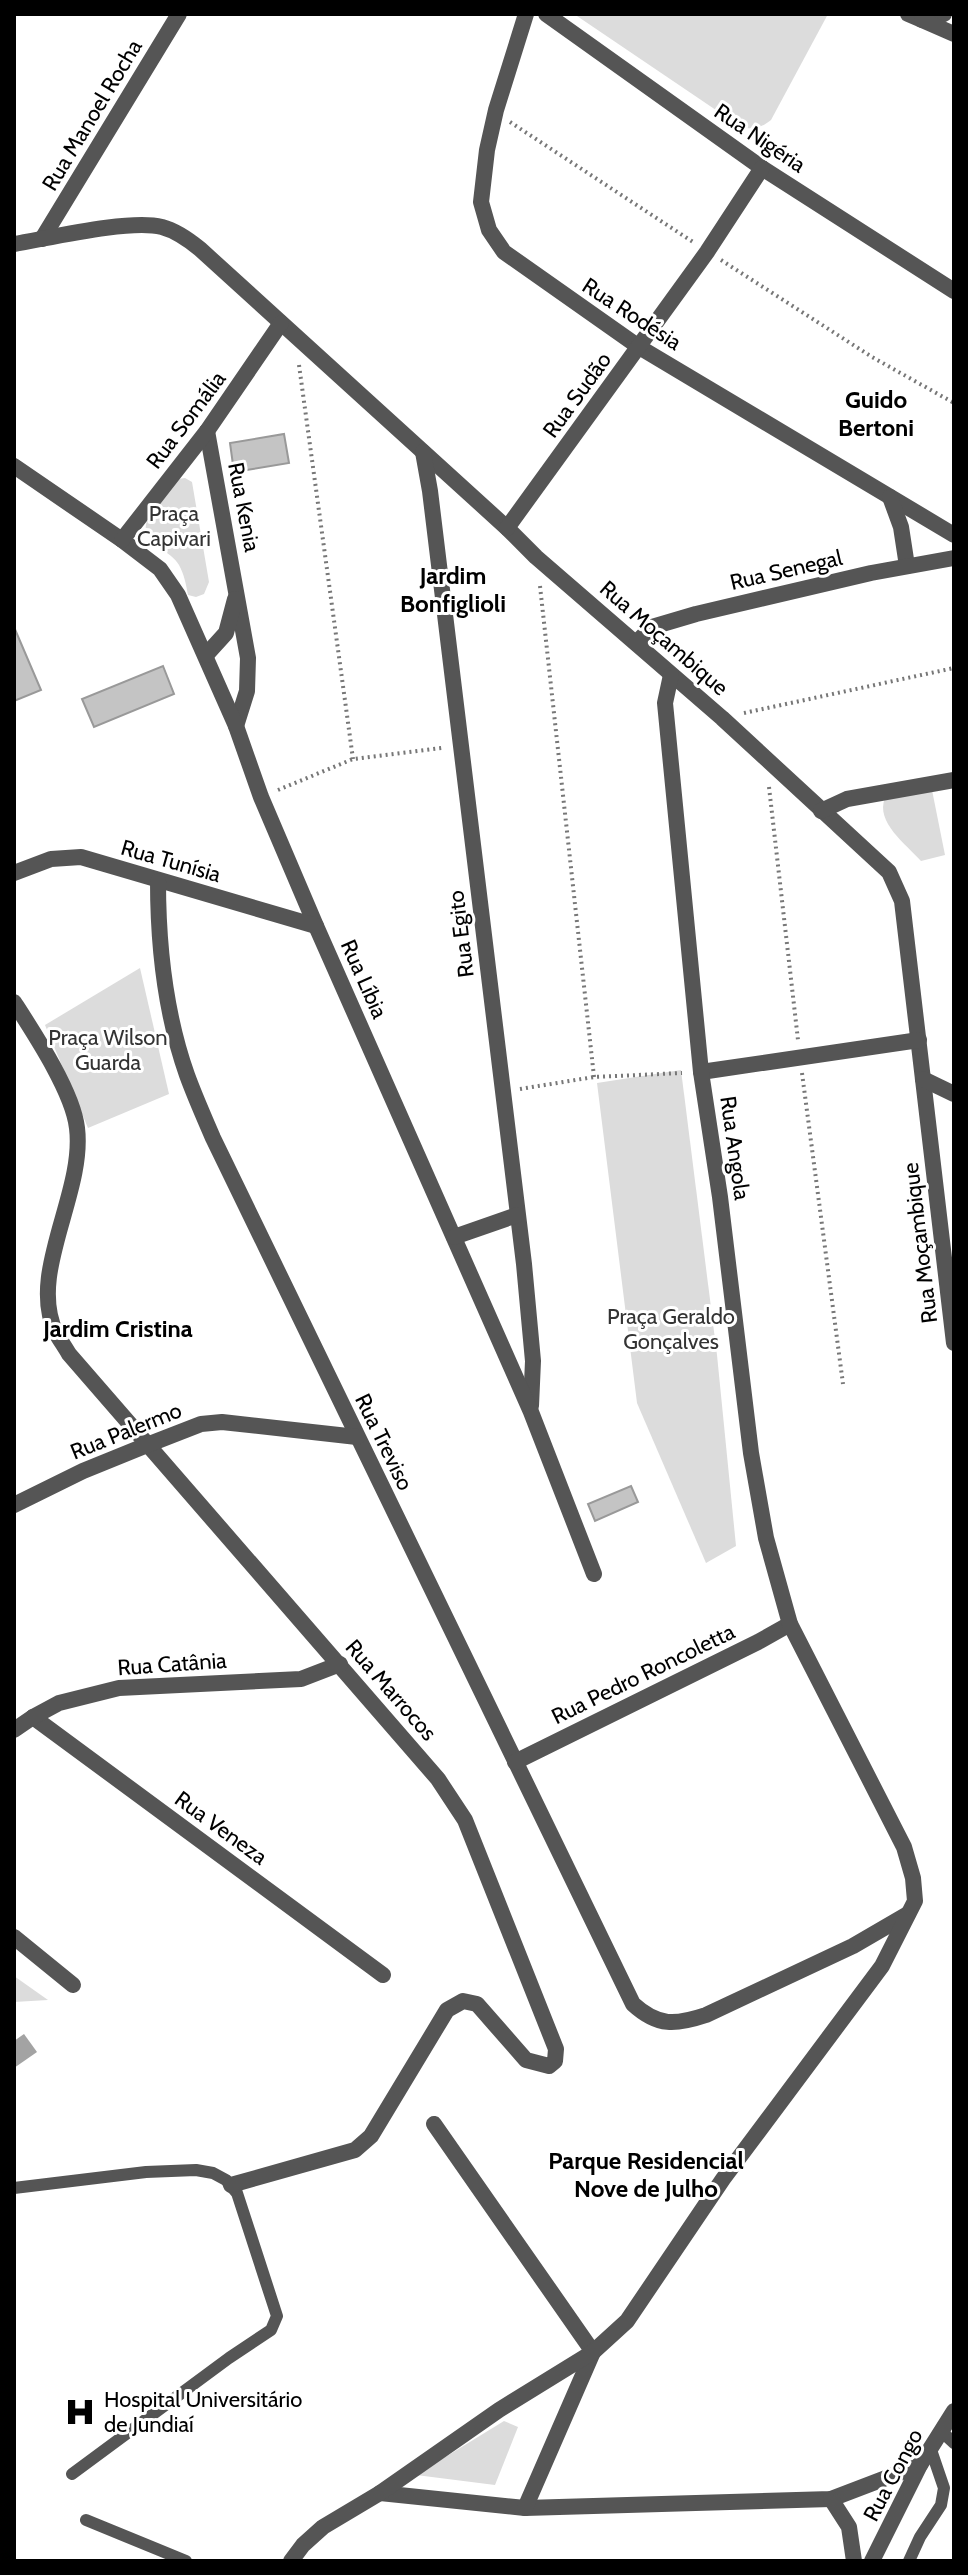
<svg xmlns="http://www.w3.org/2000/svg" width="968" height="2575" font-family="Cabin,sans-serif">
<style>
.green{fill:#dcdcdc}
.water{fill:#a3a3a3}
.building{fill:#c4c4c4;stroke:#999;stroke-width:2}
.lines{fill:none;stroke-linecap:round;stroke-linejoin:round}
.path{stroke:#777;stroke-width:4;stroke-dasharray:2 4;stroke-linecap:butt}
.lane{stroke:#555;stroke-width:12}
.street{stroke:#555;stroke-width:16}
.labels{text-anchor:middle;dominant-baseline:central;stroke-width:6;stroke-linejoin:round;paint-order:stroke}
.street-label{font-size:22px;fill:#000;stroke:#fff}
.park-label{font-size:22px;fill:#333;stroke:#fff}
.poi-label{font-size:22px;fill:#000;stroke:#fff;text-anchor:start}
.neighbourhood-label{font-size:24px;font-weight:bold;fill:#000;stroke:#fff}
</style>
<rect width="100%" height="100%" fill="#fff"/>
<g class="green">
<path d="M574,14H828L771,120C761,128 753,130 741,127Z"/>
<path d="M185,478L192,482L209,582L204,594L196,597L188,595C186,584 184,574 179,565C170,550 139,541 147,521C152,506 168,492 178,479Z"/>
<path d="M931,785L945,855L921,861C906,844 875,822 885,798Z"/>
<path d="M140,968L169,1094L88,1128L45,1025Z"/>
<path d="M681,1070L717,1355L736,1546L706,1563L637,1403L597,1083Z"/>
<path d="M14,1976L48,2000L14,2002Z"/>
<path d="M504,2421L518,2427L495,2485L416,2475Z"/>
</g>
<path class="water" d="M24,2034L37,2052L14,2068V2041Z"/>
<g class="building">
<path d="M284,434L289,463L234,472L230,443Z"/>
<path d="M14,627L41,690L14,701Z"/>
<path d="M163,666L174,694L94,727L82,699Z"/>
<path d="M631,1486L638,1502L595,1521L588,1504Z"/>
</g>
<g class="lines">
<g class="path">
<path d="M510,122L693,242"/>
<path d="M721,260L872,357L954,403"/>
<path d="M299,365L353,759"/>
<path d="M540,586L594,1077"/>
<path d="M744,713L954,668"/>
<path d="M769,787L798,1040"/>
<path d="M278,790L353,759L442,748"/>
<path d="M802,1073L843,1384"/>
<path d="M520,1089L594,1077L682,1073"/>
</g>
<g class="lane">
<path d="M14,2188L146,2172L196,2170L213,2173L226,2180L237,2193L277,2316L271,2330L229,2358L72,2474"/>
<path d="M941,2431L954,2443"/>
<path d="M86,2520L186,2561"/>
<path d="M909,2561L920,2537L941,2505L944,2488L930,2447"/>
</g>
<g class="street">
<path d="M526,14L496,110L487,150L481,202L489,230L504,252L639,347L954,535"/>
<path d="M546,14L762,168L954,291"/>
<path d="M908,14L922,20L944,14"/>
<path d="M922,20L954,34"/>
<path d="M42,239L179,14"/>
<path d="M14,244C50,238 129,219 162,227C177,231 189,240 200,249L507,528L536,557L722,718L889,872L902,901L954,1343"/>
<path d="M207,431L248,658L247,691L236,726"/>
<path d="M423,452L430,491L524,1264L533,1361L531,1406"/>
<path d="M14,466L122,540L160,569L178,595L236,726L261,797L316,926L531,1412L594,1574"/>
<path d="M890,497L901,527L907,566"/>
<path d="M507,528L707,252L762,168"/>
<path d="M122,540L207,431L281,323"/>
<path d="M636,643L652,627L696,614L871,573L954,558"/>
<path d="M206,655L226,633L235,599"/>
<path d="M821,811L847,799L954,780"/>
<path d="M14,873L51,859L81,857L316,926"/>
<path d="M158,881C158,947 165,1013 187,1075C195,1097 204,1117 213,1138L633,2004C658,2027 676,2025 706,2015L853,1946L908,1914"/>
<path d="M14,1002C34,1033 73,1092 77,1128C85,1194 27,1273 56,1333C60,1340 65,1347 69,1354L438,1779L465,1820L556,2049L555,2061L549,2066L526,2060L477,2004L463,2001L447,2010L371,2136L355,2150L231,2185"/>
<path d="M701,1072L919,1040"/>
<path d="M923,1079L954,1094"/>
<path d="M454,1237L517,1215"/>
<path d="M14,1505L83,1471L147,1445L201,1424L222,1422L357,1437"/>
<path d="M33,1717L383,1975"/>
<path d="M14,1730L33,1717L59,1703L119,1688L301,1679L340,1664"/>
<path d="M515,1762L758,1642L790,1624"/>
<path d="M14,1937L73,1985"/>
<path d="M434,2124L593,2352"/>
<path d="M380,2493L525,2508L831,2499L920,2465"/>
<path d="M831,2499L849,2527L854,2561"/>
<path d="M525,2508L593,2352"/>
<path d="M291,2561L303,2545L323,2527L380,2493L499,2410L593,2352L627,2321L723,2179L882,1966L915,1901L913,1878L904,1847L790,1624L766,1538L751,1453L720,1197L701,1072L665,703L671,675"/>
<path d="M872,2561L920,2465L954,2411"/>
</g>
</g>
<defs>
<g id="hospital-bare" transform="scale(2.4)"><path d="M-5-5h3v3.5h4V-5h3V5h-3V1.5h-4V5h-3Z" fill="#000" stroke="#fff" stroke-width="2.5" paint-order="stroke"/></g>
</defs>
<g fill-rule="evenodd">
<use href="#hospital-bare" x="80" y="2412"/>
</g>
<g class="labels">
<g class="street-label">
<text transform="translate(92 115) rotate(-59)">Rua Manoel Rocha</text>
<text transform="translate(760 138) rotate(34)">Rua Nigéria</text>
<text transform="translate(632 314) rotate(33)">Rua Rodésia</text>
<text transform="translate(577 395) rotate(-54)">Rua Sudão</text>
<text transform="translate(186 420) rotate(-53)">Rua Somália</text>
<text transform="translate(244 507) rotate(79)">Rua Kenia</text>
<text transform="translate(786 570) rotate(-13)">Rua Senegal</text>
<text transform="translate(664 638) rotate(41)">Rua Moçambique</text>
<text transform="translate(171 861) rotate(16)">Rua Tunísia</text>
<text transform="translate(461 934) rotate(-97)">Rua Egito</text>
<text transform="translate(364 979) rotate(66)">Rua Líbia</text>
<text transform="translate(735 1148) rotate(82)">Rua Angola</text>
<text transform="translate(920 1243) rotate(-97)">Rua Moçambique</text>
<text transform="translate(126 1431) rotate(-22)">Rua Palermo</text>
<text transform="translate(384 1442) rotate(64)">Rua Treviso</text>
<text transform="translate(172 1664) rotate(-4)">Rua Catânia</text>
<text transform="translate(643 1674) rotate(-26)">Rua Pedro Roncoletta</text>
<text transform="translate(391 1690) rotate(49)">Rua Marrocos</text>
<text transform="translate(221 1828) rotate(36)">Rua Veneza</text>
<text transform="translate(893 2475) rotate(-62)">Rua Congo</text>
</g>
<g class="park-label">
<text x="174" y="513">Praça<tspan x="174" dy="25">Capivari</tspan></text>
<text x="108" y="1037">Praça Wilson<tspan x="108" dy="25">Guarda</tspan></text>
<text x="671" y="1316">Praça Geraldo<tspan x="671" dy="25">Gonçalves</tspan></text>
</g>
<g class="poi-label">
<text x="104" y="2399">Hospital Universitário<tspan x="104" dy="25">de Jundiaí</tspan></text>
</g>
<g class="neighbourhood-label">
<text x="876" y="399">Guido<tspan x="876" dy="28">Bertoni</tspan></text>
<text x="453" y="575">Jardim<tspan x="453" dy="28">Bonfiglioli</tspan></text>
<text x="118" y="1328">Jardim Cristina</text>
<text x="646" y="2160">Parque Residencial<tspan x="646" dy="28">Nove de Julho</tspan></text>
</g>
</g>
<rect width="968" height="2575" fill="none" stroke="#000000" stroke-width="32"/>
</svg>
